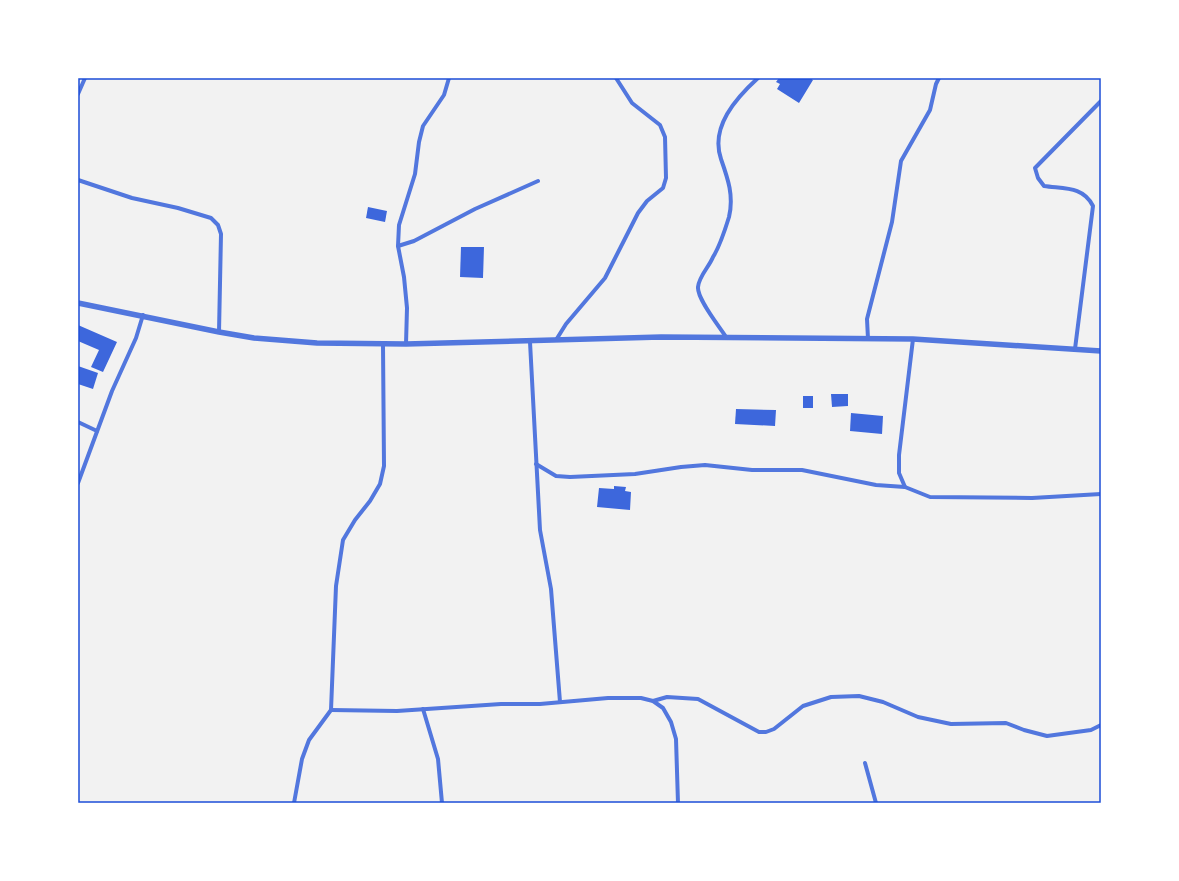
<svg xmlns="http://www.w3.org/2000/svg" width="1179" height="881" font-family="'PT Sans Narrow',sans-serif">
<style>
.building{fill:#3d67dc}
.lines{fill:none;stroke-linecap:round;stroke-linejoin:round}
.minor{stroke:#5277de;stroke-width:4}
.tertiary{stroke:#5277de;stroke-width:5.5}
.neatline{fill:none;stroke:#1d4ed8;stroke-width:1.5}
</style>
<rect width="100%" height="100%" fill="#f2f2f2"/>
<g class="building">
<path d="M779,78H810L813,80L799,103L777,89L780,84L776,82Z"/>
<path d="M368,207L387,211L385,222L366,218Z"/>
<path d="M461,247H484L483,278L460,277Z"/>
<path d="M78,325L117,342L103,372L91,367L99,350L78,341Z"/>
<path d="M78,366L98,373L93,389L78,384Z"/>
<path d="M831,394H848V406L832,407Z"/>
<rect x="803" y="396" width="10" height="12"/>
<path d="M736,409L776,410L775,426L735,424Z"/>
<path d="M851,413L883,416L882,434L850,431Z"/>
<path d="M614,486L626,487L625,491L631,492L630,510L597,507L599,488L614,489Z"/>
</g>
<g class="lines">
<g class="minor">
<path d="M78,94L85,78"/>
<path d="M78,180L132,198L178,208L211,218L218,225L221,234L219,332"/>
<path d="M398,246L414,241L475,209L538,181"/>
<path d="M726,337C719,326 697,299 698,287C699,276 709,267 713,257C720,246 725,230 729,217C734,196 728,179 721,159C710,127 736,98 758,78"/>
<path d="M868,339L867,319L892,222L901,161L930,110L936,84L939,78"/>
<path d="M556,340L566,324L605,278L638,213L647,201L663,188L666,178L665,137L660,125L632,103L616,78"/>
<path d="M530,342L540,530L551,589L560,702"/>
<path d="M406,344L407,308L404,277L398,246L399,225L415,174L419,142L423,126L444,95L449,78"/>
<path d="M1075,349L1093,206C1083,186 1064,189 1044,186L1038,178L1035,168L1101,101"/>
<path d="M78,422L97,431"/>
<path d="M536,464L556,476L570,477L635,474L681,467L705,465L752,470H802L876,485L905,487L930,497L1032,498L1101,494"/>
<path d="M78,483L112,391L136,338L143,315"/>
<path d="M905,487L899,473V455L913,339"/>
<path d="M653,701L667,697L698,699L759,732H766L774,729L803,706L831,697L859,696L883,702L918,717L951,724L1006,723L1024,730L1047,736L1091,730L1101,725"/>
<path d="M423,709L438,759L442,803"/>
<path d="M331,710L397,711L501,704H540L608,698H641L653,701L663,708L671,722L676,739L678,803"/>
<path d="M865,763L876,803"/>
<path d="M294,803L302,759L309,740L331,710L336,586L343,540L355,520L370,501L380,484L384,466L383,345"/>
</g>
<path class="tertiary" d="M78,303L219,332L254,338L317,343L406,344L661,337L913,339L1101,351"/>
</g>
<rect width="1179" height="881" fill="none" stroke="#ffffff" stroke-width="158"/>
<rect x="79" y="79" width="1021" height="723" class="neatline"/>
</svg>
